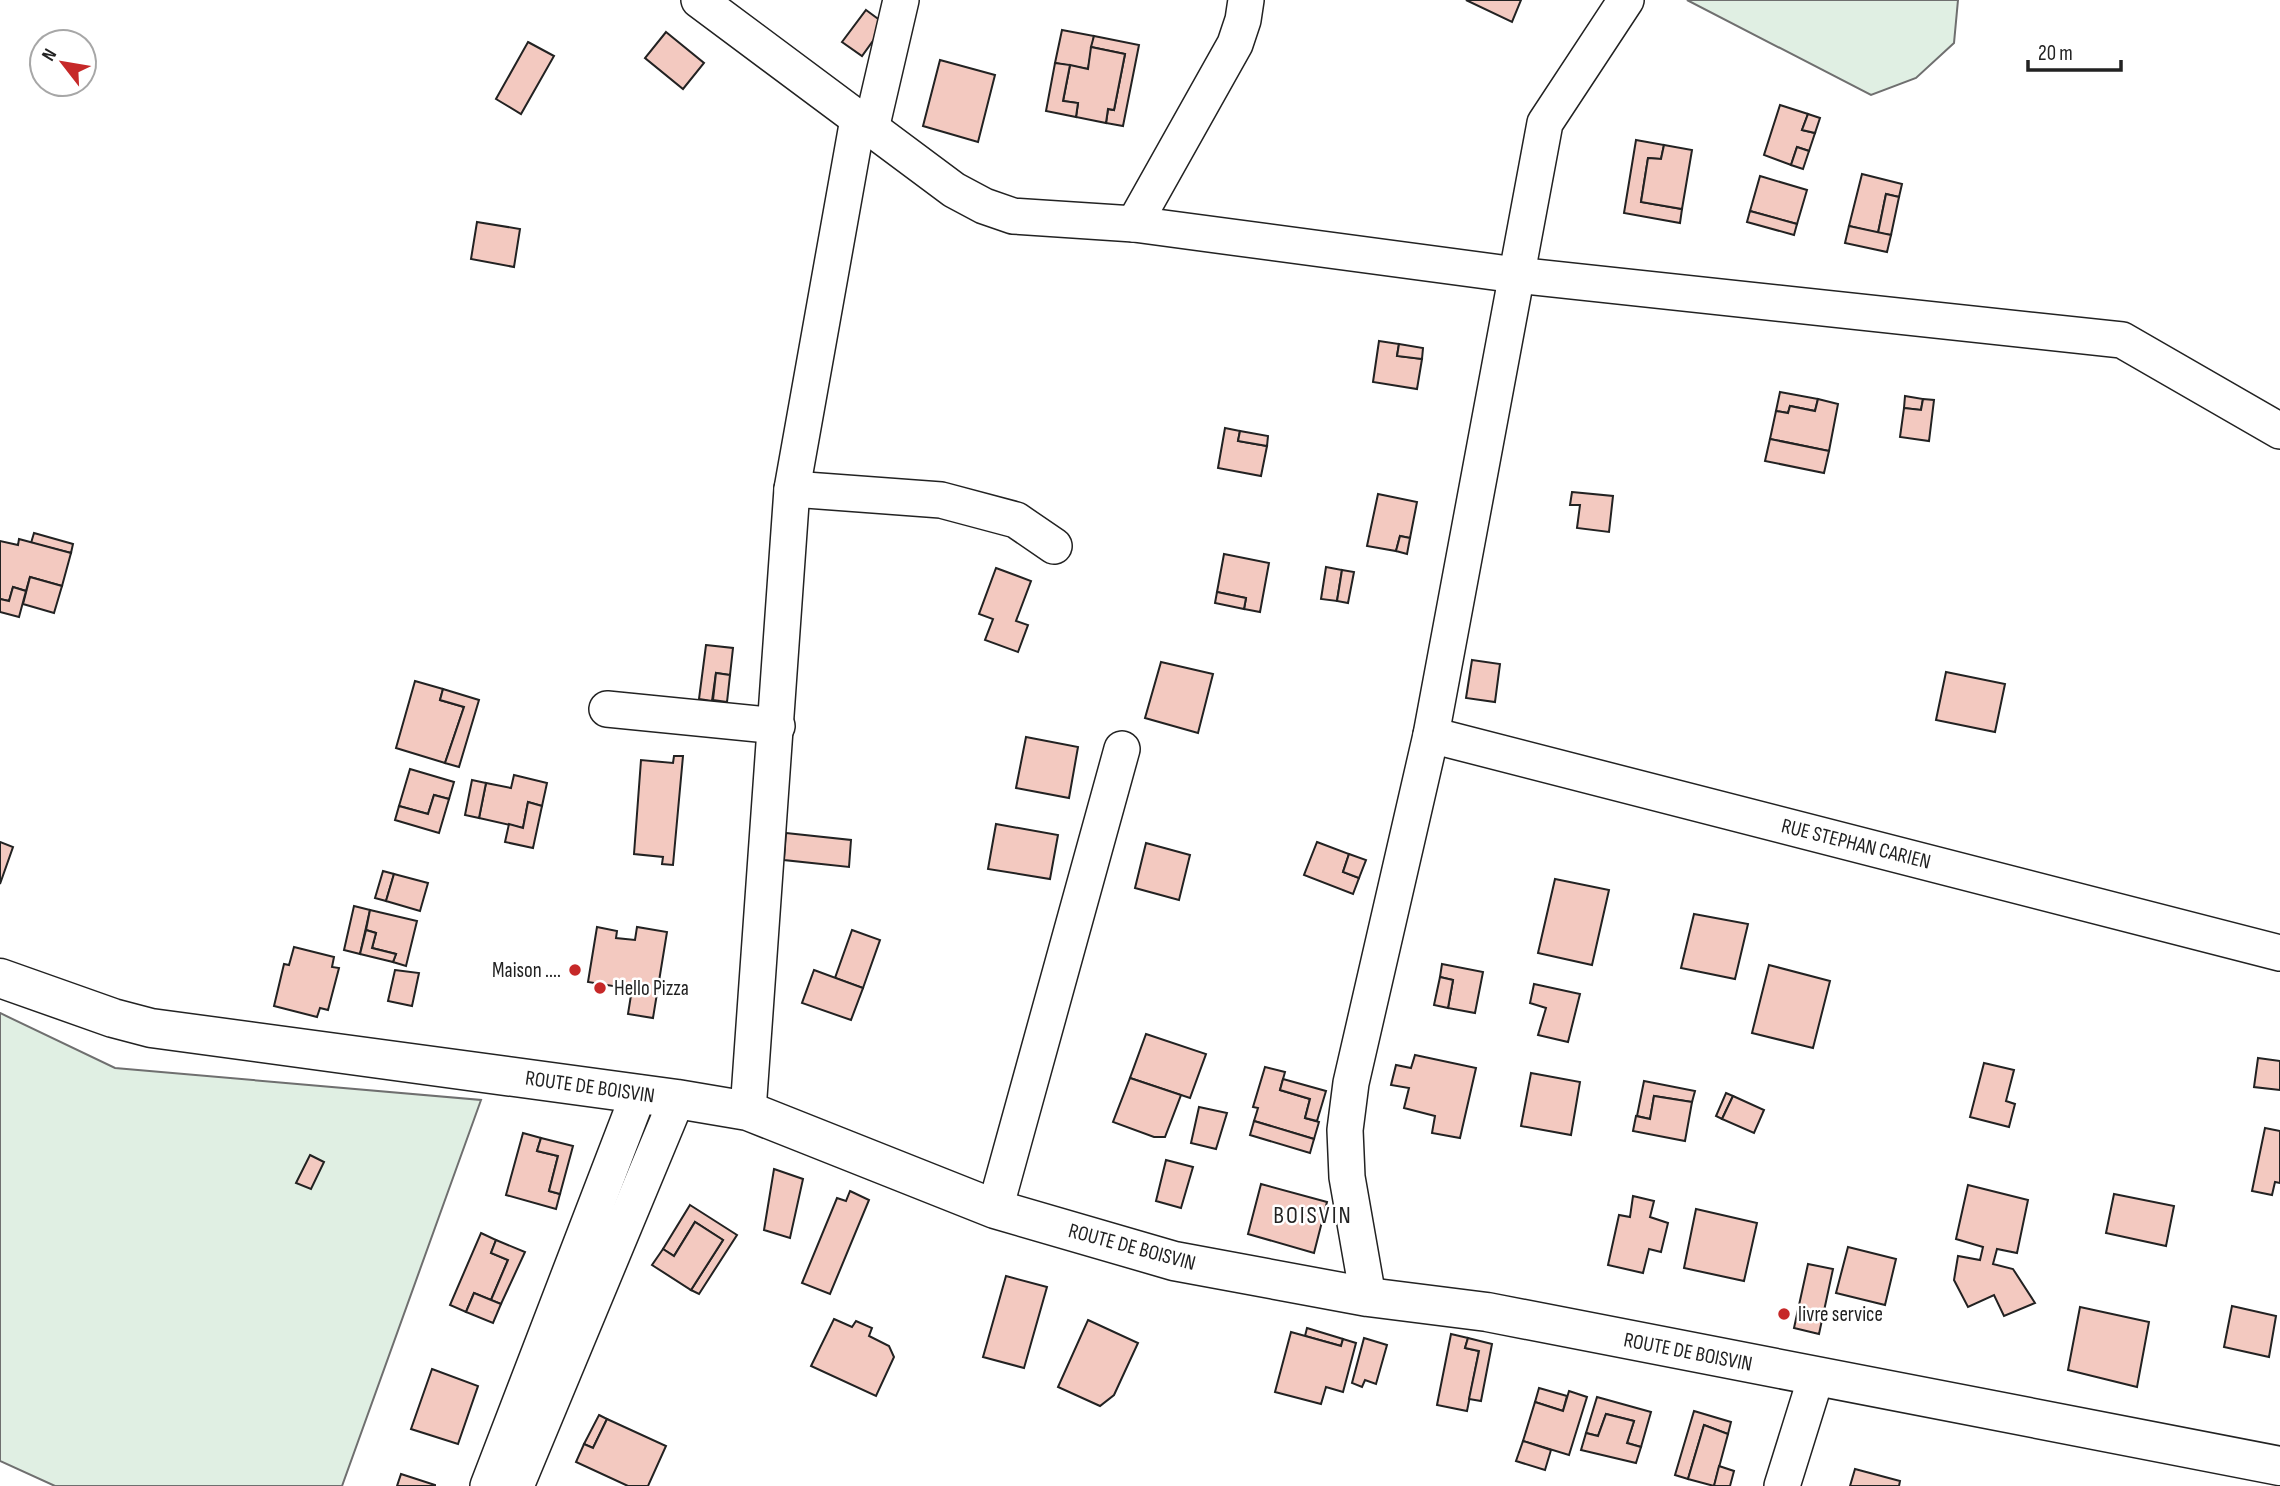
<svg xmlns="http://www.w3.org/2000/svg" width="2280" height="1486" font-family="'Sofia Sans Condensed',sans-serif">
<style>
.green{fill:#e0efe3;stroke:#6f6f6f;stroke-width:2}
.building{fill:#f3c9c0;stroke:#222;stroke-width:2}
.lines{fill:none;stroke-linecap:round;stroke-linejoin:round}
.minor-casing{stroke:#222;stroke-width:38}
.major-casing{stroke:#222;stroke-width:41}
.minor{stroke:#fff;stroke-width:35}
.major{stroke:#fff;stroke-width:38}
.poi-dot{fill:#c62828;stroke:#fff;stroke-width:2.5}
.labels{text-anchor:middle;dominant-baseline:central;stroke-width:5;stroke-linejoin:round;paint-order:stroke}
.street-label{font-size:21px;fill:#222;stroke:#fff}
.poi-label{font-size:21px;fill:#222;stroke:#fff;text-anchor:start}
.quarter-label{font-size:24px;letter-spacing:2px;fill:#222;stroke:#fff}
</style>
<rect width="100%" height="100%" fill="#fff"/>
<g class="green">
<path d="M1687,0H1958L1954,43L1916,78L1871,95Z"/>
<path d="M0,1013L115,1068L481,1100L342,1486H55L0,1461Z"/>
</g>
<g class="building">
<path d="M1466,0H1521L1512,22Z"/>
<path d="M866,10L885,24L862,56L842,42Z"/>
<path d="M1062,30L1094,36L1088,69L1055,63Z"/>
<path d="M666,32L704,63L683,89L645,58Z"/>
<path d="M1094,36L1139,45L1123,126L1106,123L1108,109L1114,110L1125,54L1091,47Z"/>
<path d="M528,42L554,56L521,114L496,99Z"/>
<path d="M1091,47L1125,54L1114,110L1108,109L1106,123L1076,117L1078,103L1063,101L1070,65L1088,69Z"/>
<path d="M940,60L995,75L978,142L923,126Z"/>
<path d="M1055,63L1070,65L1063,101L1078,103L1076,117L1046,111Z"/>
<path d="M1780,105L1808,114L1802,130L1815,133L1809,151L1797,147L1791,165L1764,155Z"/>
<path d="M1808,114L1820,118L1815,133L1802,130Z"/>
<path d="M1636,140L1664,145L1661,159L1648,158L1641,202L1682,209L1680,223L1624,213Z"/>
<path d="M1664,145L1692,150L1682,209L1641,202L1648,158L1661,159Z"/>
<path d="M1797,147L1809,151L1803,169L1791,165Z"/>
<path d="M1862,174L1902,184L1899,197L1886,194L1878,233L1849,226Z"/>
<path d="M1760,176L1807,190L1797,224L1750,211Z"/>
<path d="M1886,194L1899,197L1891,235L1878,233Z"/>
<path d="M1750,211L1797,224L1794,235L1747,222Z"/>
<path d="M477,222L520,229L514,267L471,259Z"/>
<path d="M1849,226L1891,235L1887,252L1845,243Z"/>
<path d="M1379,341L1399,344L1397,356L1422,359L1417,389L1373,382Z"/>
<path d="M1399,344L1423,348L1422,359L1397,356Z"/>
<path d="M1780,392L1818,399L1815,411L1790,406L1788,413L1776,411Z"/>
<path d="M1905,396L1923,399L1921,410L1904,408Z"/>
<path d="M1818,399L1838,404L1829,451L1770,439L1776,411L1788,413L1790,406L1815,411Z"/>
<path d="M1923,399L1934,400L1929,441L1900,437L1904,408L1921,410Z"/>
<path d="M1225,428L1240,431L1238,441L1267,446L1261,476L1218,468Z"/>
<path d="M1240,431L1268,436L1267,446L1238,441Z"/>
<path d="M1770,439L1829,451L1824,473L1765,461Z"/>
<path d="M1572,492L1613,496L1609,532L1577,528L1580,505H1570Z"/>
<path d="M1378,494L1417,502L1410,538L1400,536L1396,551L1367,546Z"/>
<path d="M34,533L73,544L71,553L31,543Z"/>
<path d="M1400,536L1410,538L1407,554L1396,551Z"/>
<path d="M19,539L71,553L62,586L30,577L26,591L13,587L9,601L0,599V541L18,545Z"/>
<path d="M1224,554L1269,563L1260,612L1244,609L1246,598L1217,592Z"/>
<path d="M1326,567L1342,570L1337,601L1321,599Z"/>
<path d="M996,568L1031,581L1016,621L1028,625L1018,652L985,640L993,619L979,614Z"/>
<path d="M1342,570L1354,572L1348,603L1337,601Z"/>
<path d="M30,577L62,586L54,613L23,604Z"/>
<path d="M13,587L26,591L19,617L0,612V599L9,601Z"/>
<path d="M1217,592L1246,598L1244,609L1215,603Z"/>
<path d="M706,645L733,648L730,675L716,673L712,701L699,699Z"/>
<path d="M1472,660L1500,664L1495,702L1466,698Z"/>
<path d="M1161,662L1213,674L1198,733L1145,718Z"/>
<path d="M1946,672L2005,684L1995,732L1936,720Z"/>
<path d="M716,673L730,675L727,702L713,700Z"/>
<path d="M415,681L443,689L440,700L464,707L445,763L396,748Z"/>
<path d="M443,689L479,700L459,767L445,763L464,707L440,700Z"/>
<path d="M1026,737L1078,747L1069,798L1016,788Z"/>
<path d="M674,756H683L673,865L662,864L663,857L634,854L641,760L673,763Z"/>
<path d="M410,769L454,782L449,799L434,795L428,814L399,806Z"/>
<path d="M514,775L547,783L542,806L528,802L523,828L479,818L486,783L511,788Z"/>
<path d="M472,780L486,783L479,818L465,815Z"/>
<path d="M434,795L449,799L439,833L395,820L399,806L428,814Z"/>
<path d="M528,802L542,806L533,848L505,842L509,824L523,828Z"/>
<path d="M996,824L1058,835L1050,879L988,869Z"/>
<path d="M786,833L851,840L849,867L784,860Z"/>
<path d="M0,842L13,847L0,884Z"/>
<path d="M1317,842L1349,854L1343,872L1359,878L1353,894L1304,875Z"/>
<path d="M1146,843L1190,855L1179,900L1135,888Z"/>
<path d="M1349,854L1366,860L1359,878L1343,872Z"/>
<path d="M383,871L394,874L386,901L375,898Z"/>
<path d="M394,874L428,883L420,911L386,901Z"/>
<path d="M1555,879L1609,890L1592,965L1538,953Z"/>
<path d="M354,906L370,910L360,954L344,950Z"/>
<path d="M370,910L417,921L406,966L393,962L396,954L372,948L376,933L366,930Z"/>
<path d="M1694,914L1748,924L1735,979L1681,968Z"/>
<path d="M597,927L617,931L616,938L635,940L637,927L667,932L653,1018L628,1014L632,989L588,982Z"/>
<path d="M366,930L376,933L372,948L396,954L393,962L360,954Z"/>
<path d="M852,930L880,940L863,988L835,978Z"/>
<path d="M294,947L334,957L332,967L339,968L328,1010L320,1008L317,1017L274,1006L284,964L289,965Z"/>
<path d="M1442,964L1483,972L1475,1013L1448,1008L1453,980L1440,977Z"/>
<path d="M1769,965L1830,981L1813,1048L1752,1033Z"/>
<path d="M395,970L419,973L412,1006L388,1001Z"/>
<path d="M814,970L863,988L851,1020L802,1003Z"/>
<path d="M1440,977L1453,980L1448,1008L1434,1005Z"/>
<path d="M1534,984L1580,994L1568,1042L1538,1035L1546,1008L1530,1003Z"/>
<path d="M1146,1034L1206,1054L1190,1098L1130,1078Z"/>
<path d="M1415,1055L1476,1068L1460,1138L1432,1133L1435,1116L1404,1108L1409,1088L1391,1085L1396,1065L1411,1068Z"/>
<path d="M2258,1058L2280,1061V1090L2254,1087Z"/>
<path d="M1984,1063L2014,1070L2006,1101L2015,1104L2009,1127L1970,1117Z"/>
<path d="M1265,1067L1285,1072L1280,1090L1310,1099L1305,1118L1319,1122L1314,1139L1254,1121L1258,1108L1253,1107Z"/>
<path d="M1531,1073L1580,1082L1571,1135L1521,1126Z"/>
<path d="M1130,1078L1181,1095L1165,1137H1154L1113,1122Z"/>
<path d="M1283,1079L1326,1091L1317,1121L1305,1118L1310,1099L1280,1090Z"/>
<path d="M1644,1081L1695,1091L1692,1102L1654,1096L1650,1119L1637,1116Z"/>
<path d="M1726,1093L1733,1096L1722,1119L1716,1116Z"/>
<path d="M1654,1096L1692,1102L1685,1141L1633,1131L1636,1116L1650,1119Z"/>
<path d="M1733,1096L1764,1110L1754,1133L1722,1119Z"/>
<path d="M1199,1107L1227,1113L1216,1149L1191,1143Z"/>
<path d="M1254,1121L1314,1139L1310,1153L1250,1135Z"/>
<path d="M2265,1128L2280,1131V1183L2275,1182L2272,1195L2252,1191Z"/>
<path d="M523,1133L541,1138L537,1151L558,1156L549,1191L560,1194L556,1209L506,1195Z"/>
<path d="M541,1138L573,1146L560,1194L549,1191L558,1156L537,1151Z"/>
<path d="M310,1155L324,1162L311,1189L296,1183Z"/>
<path d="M1166,1160L1193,1167L1181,1208L1156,1201Z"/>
<path d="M774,1169L803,1179L790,1238L764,1230Z"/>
<path d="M1261,1184L1327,1202L1314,1253L1248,1234Z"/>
<path d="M1968,1185L2028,1200L2017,1253L1997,1249L1993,1264L2013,1269L2035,1303L2004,1316L1994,1295L1968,1307L1954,1280L1958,1256L1980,1260L1983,1247L1956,1239Z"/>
<path d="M850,1191L869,1200L830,1294L802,1283L837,1198L846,1201Z"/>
<path d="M2114,1194L2174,1206L2166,1246L2106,1233Z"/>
<path d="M1633,1196L1654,1201L1650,1217L1668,1223L1661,1252L1649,1249L1643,1273L1608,1265L1619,1215L1630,1217Z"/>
<path d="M690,1205L737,1235L699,1294L691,1290L723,1240L695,1222L674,1256L663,1249Z"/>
<path d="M1696,1209L1757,1223L1744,1281L1684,1268Z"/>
<path d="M695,1222L723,1240L691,1290L652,1265L663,1249L674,1256Z"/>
<path d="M481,1233L496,1240L491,1253L508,1260L491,1300L474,1293L466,1312L450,1305Z"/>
<path d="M496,1240L525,1252L501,1304L491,1300L508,1260L491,1253Z"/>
<path d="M1848,1247L1896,1259L1885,1305L1836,1293Z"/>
<path d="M1808,1264L1833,1269L1819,1334L1794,1328Z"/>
<path d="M1006,1276L1047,1287L1024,1368L983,1357Z"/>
<path d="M474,1293L501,1304L493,1323L466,1312Z"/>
<path d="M2232,1306L2276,1316L2269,1357L2224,1347Z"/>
<path d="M2080,1307L2149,1322L2137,1387L2068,1370Z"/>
<path d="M834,1319L852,1327L856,1321L872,1328L869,1336L889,1346L894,1357L876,1396L811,1366Z"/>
<path d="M1088,1320L1138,1343L1114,1395L1100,1406L1058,1387Z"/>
<path d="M1307,1328L1343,1339L1341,1346L1305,1336Z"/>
<path d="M1291,1332L1341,1346L1343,1339L1356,1343L1343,1392L1326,1387L1321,1404L1275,1392Z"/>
<path d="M1451,1334L1468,1338L1465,1348L1479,1351L1467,1411L1437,1405Z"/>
<path d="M1364,1338L1387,1345L1376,1384L1365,1380L1362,1387L1352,1383Z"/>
<path d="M1468,1338L1492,1344L1481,1401L1469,1399L1479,1351L1465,1348Z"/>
<path d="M432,1369L478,1386L458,1444L411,1429Z"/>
<path d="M1539,1388L1567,1396L1563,1411L1535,1402Z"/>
<path d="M1569,1391L1587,1397L1569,1455L1523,1441L1535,1402L1563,1411Z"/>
<path d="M1597,1397L1651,1412L1641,1447L1627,1443L1634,1421L1606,1414L1598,1436L1586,1433Z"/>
<path d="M1694,1411L1731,1422L1728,1434L1704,1425L1688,1479L1675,1475Z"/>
<path d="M1606,1414L1634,1421L1627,1443L1641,1447L1636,1463L1581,1450L1586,1433L1598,1436Z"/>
<path d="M599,1415L607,1419L593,1448L584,1444Z"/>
<path d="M607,1419L666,1446L648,1486H628L576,1462L584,1444L593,1448Z"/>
<path d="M1704,1425L1728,1434L1714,1486L1688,1479Z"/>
<path d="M1523,1441L1551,1450L1545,1470L1516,1461Z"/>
<path d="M1719,1466L1734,1471L1730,1486H1714Z"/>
<path d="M1855,1469L1900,1481L1899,1486H1850Z"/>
<path d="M401,1474L435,1485V1486H397Z"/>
</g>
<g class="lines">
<g class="minor-casing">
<g id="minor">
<path d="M699,0L954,190L984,206L1013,216L1134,224L1516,275L2122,340L2280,431"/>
<path d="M871,129L901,0"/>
<path d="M1134,224L1235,44L1243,20L1246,0"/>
<path d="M792,489L941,500L1016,520L1054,546"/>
<path d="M607,709L777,726"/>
<path d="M1431,735L2280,953"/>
<path d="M748,1111L792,489L858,119"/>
<path d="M995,1209L1122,749"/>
<path d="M1368,1297L1347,1177L1345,1130L1351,1083L1431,735L1545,123L1626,0"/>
<path d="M488,1486L639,1093"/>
<path d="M516,1486L677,1099"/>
<path d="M1782,1486L1816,1377"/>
</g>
</g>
<g class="major-casing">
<path id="major" d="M0,978L113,1018L151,1028L677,1099L748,1111L995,1209L1174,1261L1368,1297L1487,1312L2280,1466"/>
</g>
<use href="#minor" class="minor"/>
<use href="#major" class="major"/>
</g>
<g class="poi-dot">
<circle cx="575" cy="970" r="7"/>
<circle cx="600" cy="988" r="7"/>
<circle cx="1784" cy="1314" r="7"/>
</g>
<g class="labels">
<g class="street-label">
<text transform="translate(1856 844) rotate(14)">RUE STEPHAN CARIEN</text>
<text transform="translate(590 1087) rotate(8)">ROUTE DE BOISVIN</text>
<text transform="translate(1132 1247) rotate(15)">ROUTE DE BOISVIN</text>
<text transform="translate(1688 1352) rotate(11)">ROUTE DE BOISVIN</text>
</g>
<g class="poi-label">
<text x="561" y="970" text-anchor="end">Maison ....</text>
<text x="614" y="988">Hello Pizza</text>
<text x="1798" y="1314">livre service</text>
</g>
<g class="quarter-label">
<text x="1313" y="1215">BOISVIN</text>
</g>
</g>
<g transform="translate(63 63) rotate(301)"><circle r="33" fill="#ffffff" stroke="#a7a7a7" stroke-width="2"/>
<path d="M0-5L12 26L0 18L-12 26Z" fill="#c62828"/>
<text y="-10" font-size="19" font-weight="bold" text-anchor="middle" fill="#222222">N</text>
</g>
<path d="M2028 60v10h93v-10" fill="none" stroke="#222222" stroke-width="3.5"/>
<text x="2038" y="60" font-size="21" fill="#222222" stroke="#ffffff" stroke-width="5" paint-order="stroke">20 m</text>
</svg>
